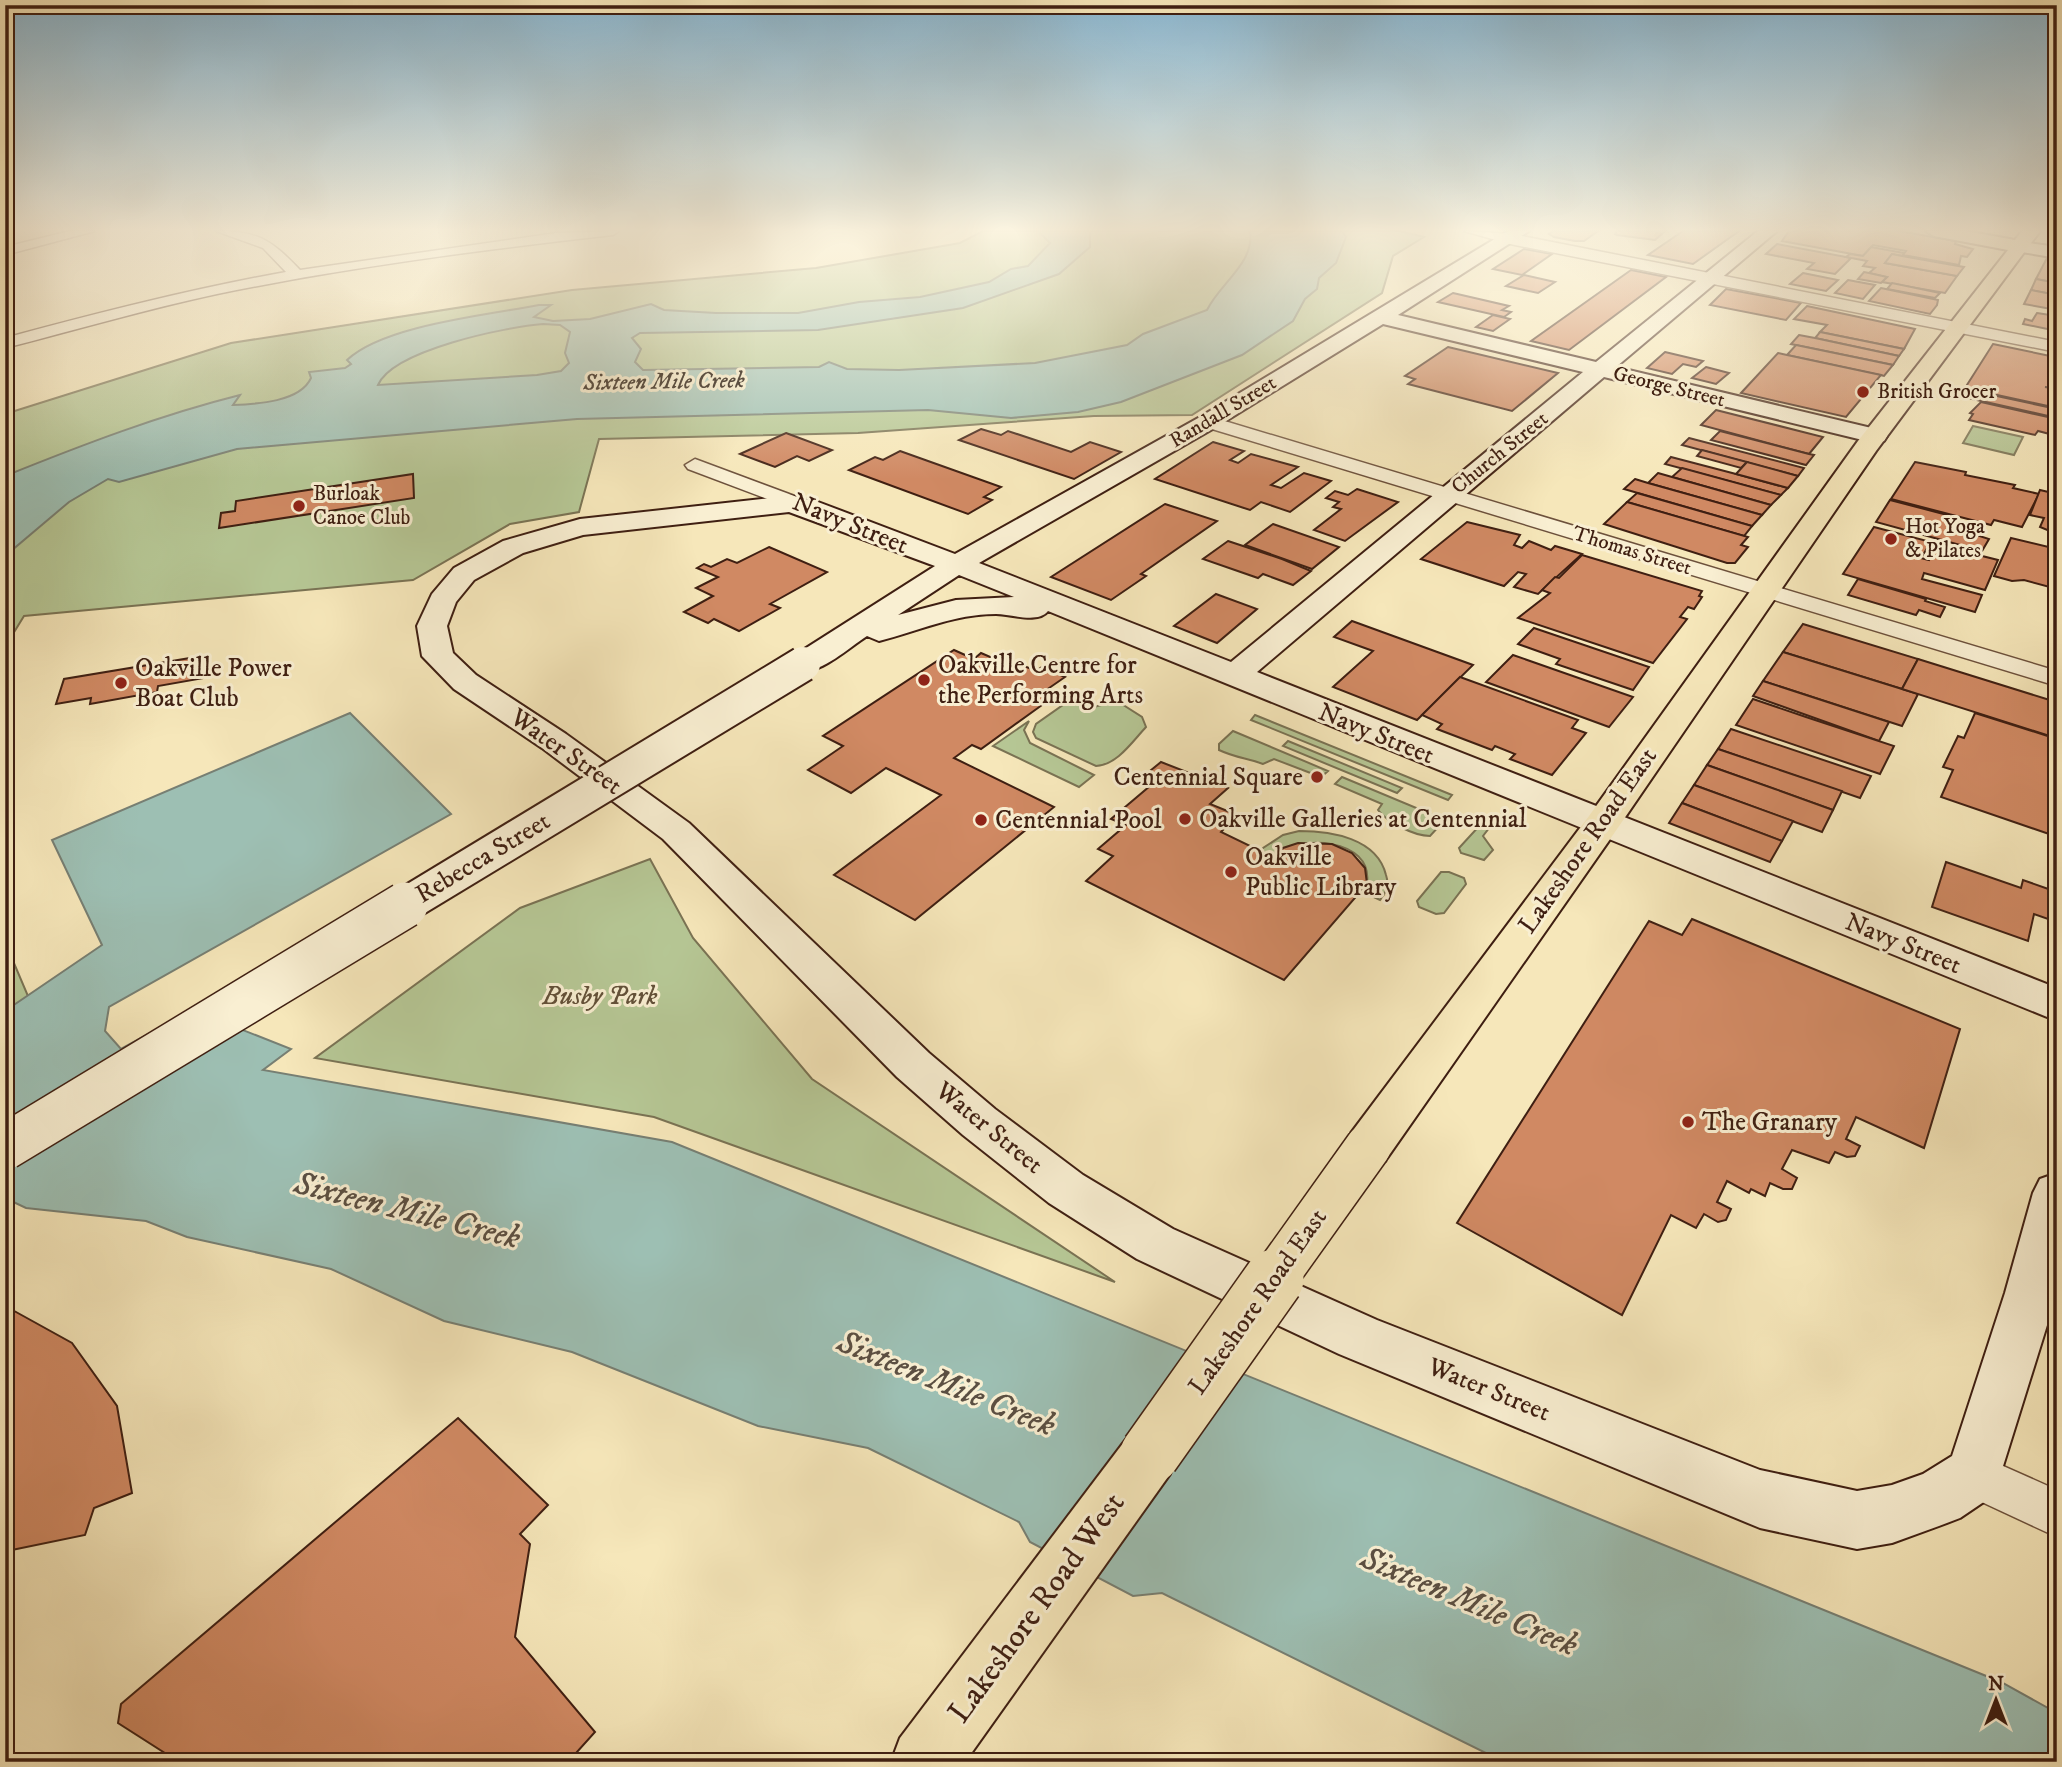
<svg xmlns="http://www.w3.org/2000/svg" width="2062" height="1767" font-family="'IM FELL DW Pica',serif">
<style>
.green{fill:#b6c795;stroke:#7a7354;stroke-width:2}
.water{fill:#9dbfb3;stroke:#777f73;stroke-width:2;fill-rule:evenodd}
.building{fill:#d08963;stroke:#3f1f12;stroke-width:2}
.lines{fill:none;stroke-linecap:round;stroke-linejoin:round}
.street-casing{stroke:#6d513c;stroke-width:3}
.secondary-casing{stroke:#3f1f12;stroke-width:4}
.primary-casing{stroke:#3f1f12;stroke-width:4}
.street{fill:#f9efd2;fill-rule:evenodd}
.secondary{fill:#f9efd2;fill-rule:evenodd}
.primary{fill:#f6e7ba;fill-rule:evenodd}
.secondary-bridge-far1-casing{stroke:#3f1f12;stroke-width:38;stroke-linecap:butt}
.secondary-bridge-casing{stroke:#3f1f12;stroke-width:48;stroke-linecap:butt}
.primary-bridge-far1-casing{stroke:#3f1f12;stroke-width:48;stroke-linecap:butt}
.primary-bridge-casing{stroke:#3f1f12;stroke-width:62;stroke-linecap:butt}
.secondary-bridge-far1{stroke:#f9efd2;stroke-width:34}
.secondary-bridge{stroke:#f9efd2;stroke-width:45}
.primary-bridge-far1{stroke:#f6e7ba;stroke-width:45}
.primary-bridge{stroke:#f6e7ba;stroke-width:59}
.poi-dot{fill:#8f2418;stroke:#f9efd2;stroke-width:2.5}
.labels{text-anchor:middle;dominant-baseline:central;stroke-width:6;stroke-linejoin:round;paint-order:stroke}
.far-street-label{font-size:21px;fill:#3f1f12;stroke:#f9efd2}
.far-poi-label{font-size:21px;fill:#3f1f12;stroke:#f9efd2;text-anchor:start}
.far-water-label{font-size:23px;font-style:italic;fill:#5b4f42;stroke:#f9efd2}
.street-label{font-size:26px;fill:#3f1f12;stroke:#f9efd2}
.poi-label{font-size:26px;fill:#3f1f12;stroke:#f9efd2;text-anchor:start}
.park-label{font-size:26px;font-style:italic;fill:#635139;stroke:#f9efd2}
.near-street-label{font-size:32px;fill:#3f1f12;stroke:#f9efd2}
.near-water-label{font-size:33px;font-style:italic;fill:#5b4f42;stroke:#f9efd2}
</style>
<rect width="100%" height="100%" fill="#f6e7ba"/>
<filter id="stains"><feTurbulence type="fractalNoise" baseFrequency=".00286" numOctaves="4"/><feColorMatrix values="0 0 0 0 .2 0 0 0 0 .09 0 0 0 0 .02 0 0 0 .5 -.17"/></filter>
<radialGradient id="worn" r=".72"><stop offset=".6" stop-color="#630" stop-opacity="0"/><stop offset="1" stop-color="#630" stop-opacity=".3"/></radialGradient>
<g class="green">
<path d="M983,231H1399L1424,237L1393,256L1382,293L1192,415L1094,416L858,433L599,439L579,512L510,524L413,580L24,616L5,647V414L231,343L572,290L816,268L960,243Z"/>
<path d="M1973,426L2023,437L2014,455L1963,443Z"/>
<path d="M1073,698L1094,707L1117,701L1142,717L1146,727C1132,742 1117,765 1096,766L1036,738L1033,732L1036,724Z"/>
<path d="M1255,715L1452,795L1448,800L1251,720Z"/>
<path d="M1029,721L1024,730L1030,743L1094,775L1079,787L993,746Z"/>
<path d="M1233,731L1328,771L1321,777L1274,759L1263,764C1247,758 1236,758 1219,750V744Z"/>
<path d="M1288,741L1402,788L1397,793L1283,746Z"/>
<path d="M1342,777L1438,817L1441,824L1430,836C1414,836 1387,822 1378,810L1382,804L1335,784Z"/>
<path d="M1481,824L1489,828L1483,836L1493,850L1484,860L1461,853L1459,848Z"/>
<path d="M1299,831C1331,831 1377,838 1386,875C1389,884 1387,892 1380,900L1361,891L1367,883C1373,838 1299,833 1273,857L1260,850L1283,835Z"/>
<path d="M650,859L693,938L812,1079L1115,1282L654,1117L315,1058L520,908Z"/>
<path d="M1441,872H1449L1464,878L1466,884L1444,913L1436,914L1419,907L1417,901Z"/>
<path d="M5,942L39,1022L5,1040Z"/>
</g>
<g class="water">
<path d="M1038,231H1090V247L1059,274L963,308L818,330L640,333L632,338L641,349L635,362L643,370L819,367L829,362L847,369L899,370L1035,363L1127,345L1143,334L1207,310C1220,283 1255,263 1250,231H1342L1346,237L1336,263L1319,278L1317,289L1305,299L1293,321L1242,355L1121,402L1078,412L1011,418L928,410L577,419L237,449L119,482L108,479L69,502L5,556V476C82,445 160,415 240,395L233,405C257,404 300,402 311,378L309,372L345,368L351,364L347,360C384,325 488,315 539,305H551L534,317L553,321L590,319L651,304L664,310L716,313H798L859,302L920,297L989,282L1011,269L1028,266L1050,243ZM543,324L560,325L570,332L565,353L569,363L561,371L537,375L378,385C393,350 506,327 543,324Z"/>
<path d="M350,713L451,814L109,1007L105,1031L121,1049L192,1010L291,1049L263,1070L672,1142L2001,1682L2057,1713V1762H1504L1162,1593L1133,1596L1030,1542L1019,1522L868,1448L758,1426L572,1352L444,1321L331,1269L187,1237L146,1221L26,1208L5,1198V1011L102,945L52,840Z"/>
</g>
<g class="building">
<path d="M1553,231H1598L1584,241H1575L1554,237L1549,234Z"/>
<path d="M1617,231H1665L1655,240L1617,235L1615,234Z"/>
<path d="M1683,231H1739L1693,264L1648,255Z"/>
<path d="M1789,231H1899L1956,241L1955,244L1973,249L1967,257L1961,256L1959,265L1903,255L1906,251L1873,245L1863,256L1782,241Z"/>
<path d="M1777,244L1846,257L1851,258L1835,274L1807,269L1814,263L1766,254Z"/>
<path d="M1871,247L1904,253L1902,256L1892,254L1885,263L1957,276L1945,293L1882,282L1887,277L1869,273L1875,268L1863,266L1867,261L1846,257L1850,254L1863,256Z"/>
<path d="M1524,249L1552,254L1522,275L1493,269Z"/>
<path d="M1892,254L1902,256L1964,267L1957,276L1885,263Z"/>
<path d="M2047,258L2057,260V283L2036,279Z"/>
<path d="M1631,270L1666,277L1569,350L1531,341Z"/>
<path d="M1864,272L1869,273L1887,277L1881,283L1858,279Z"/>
<path d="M1803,273L1838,280L1826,291L1790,284Z"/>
<path d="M1524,275L1555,282L1538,293L1506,286Z"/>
<path d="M2036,279L2057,283V295L2031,290Z"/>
<path d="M1848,280L1875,285L1863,299L1835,293Z"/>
<path d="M1892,283L1940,293L1935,298L1887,289Z"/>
<path d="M1881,288L1938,300L1937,305L1930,314L1869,301Z"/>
<path d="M1726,289L1801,303L1786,320L1710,305Z"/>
<path d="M2031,290L2057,295V310L2024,304Z"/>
<path d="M1453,293L1509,306L1502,310L1511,312L1504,317L1438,302Z"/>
<path d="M1807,306L1915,329L1904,349L1820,332L1827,325L1794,319Z"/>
<path d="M2037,313L2057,316V331L2023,324L2025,319L2032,321Z"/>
<path d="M1493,315L1510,319L1493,331L1476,327Z"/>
<path d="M1820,332L1904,349L1899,356L1815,338Z"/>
<path d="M1799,335L1815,338L1899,356L1893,365L1791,344Z"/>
<path d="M1993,344L2055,357L2051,365L2057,366V388L2045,387L2057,389V408L1965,388Z"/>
<path d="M1796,345L1893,365L1884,376L1787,355Z"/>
<path d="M1448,347L1558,373L1512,411L1408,384L1415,379L1405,376Z"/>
<path d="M1665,352L1703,361L1696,367L1683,364L1672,374L1647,368Z"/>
<path d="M1778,353L1787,355L1881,375L1846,417L1741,393Z"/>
<path d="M1706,367L1729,373L1716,384L1692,378Z"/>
<path d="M1964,389L2057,409V418L1959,396Z"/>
<path d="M1981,402L2057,419V436L2038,431L2035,435L1969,420L1973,414L1970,413Z"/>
<path d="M1716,410L1823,437L1809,454L1701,425Z"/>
<path d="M981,429L1001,435L1008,431L1071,452L1090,442L1121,452L1074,479L959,440Z"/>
<path d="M1720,431L1809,454L1814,455L1806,465L1711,440Z"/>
<path d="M786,433L832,450L809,461L797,456L775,467L740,454Z"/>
<path d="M1689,438L1804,468L1798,476L1682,445Z"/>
<path d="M1213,442L1244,451L1230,460L1238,463L1251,454L1298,467L1271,485L1281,488L1304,473L1331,481L1290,512L1261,502L1250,510L1155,479Z"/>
<path d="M1702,450L1747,462L1741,468L1697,456Z"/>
<path d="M900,451L1001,487L984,497L992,500L968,514L849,470L875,457L883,460Z"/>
<path d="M1671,457L1736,474L1788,488L1781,495L1665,464Z"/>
<path d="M1747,462L1798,476L1788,488L1736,474Z"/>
<path d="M1915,462L1966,472L1965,475L2015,485L2013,488L2039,494L2022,527L1994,520L1991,525L1891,499Z"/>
<path d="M1682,468L1781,495L1771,505L1672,477Z"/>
<path d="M1658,473L1672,477L1771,505L1762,515L1648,483Z"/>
<path d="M413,474L414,498L219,528L221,513L235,511L236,501Z"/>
<path d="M1635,479L1648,483L1762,515L1752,526L1624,489Z"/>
<path d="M1357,489L1398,502L1345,541L1314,530L1341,509L1333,507L1339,502L1326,498L1335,491L1348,495Z"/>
<path d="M2040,490L2057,494V534L2040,527L2044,518L2030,515Z"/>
<path d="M1637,493L1752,526L1744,536L1627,502Z"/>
<path d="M1890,500L1955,517L1953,520L1974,526L1970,533L1989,539L1982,551L1876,522Z"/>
<path d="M1627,502L1748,537L1741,545L1748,547L1735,563H1727L1604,524Z"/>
<path d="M1165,504L1217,521L1141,574L1146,576L1111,600L1051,577Z"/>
<path d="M1467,522L1520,535L1514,545L1522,548L1529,541L1551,550L1555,546L1582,554L1538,594L1514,587L1526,574L1518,572L1504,586L1421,559Z"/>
<path d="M1273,524L1339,547L1312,569L1245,545Z"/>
<path d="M1874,527L1931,542L1921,558L1929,560L1938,545L1998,560L1985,590L1924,573L1922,579L1982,595L1975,612L1843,574Z"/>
<path d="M2011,538L2057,549V589L2024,580L2012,581L1994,576Z"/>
<path d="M1228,541L1282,559L1311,571L1293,585L1263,574L1258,578L1203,559Z"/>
<path d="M769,547L827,572L770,604L780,608L739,631L714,619L708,623L684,612L713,596L696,588L718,577L697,568L704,564L711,567L727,559L737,563Z"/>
<path d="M1582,555L1702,591L1699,596L1702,597L1694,609L1688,607L1680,617L1687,619L1653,663L1518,618L1550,593L1542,590L1555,577L1559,578Z"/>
<path d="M1858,579L1926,599L1925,601L1945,607L1940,617L1919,610L1916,615L1848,595Z"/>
<path d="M1216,594L1257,609L1217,643L1174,626Z"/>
<path d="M1352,621L1473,665L1417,720L1333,687L1373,651L1334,637Z"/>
<path d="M1803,624L1918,659L1902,689L1783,652Z"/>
<path d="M1534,628L1649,667L1633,690L1556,664L1560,659L1518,644Z"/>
<path d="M954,650L974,659L981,653L997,660L1003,657L1036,671L1042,667L1065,677L1039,695L1049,700L981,749L972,745L954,758L1054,807L915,920L834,875L941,795L886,768L851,793L808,770L843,746L823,736Z"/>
<path d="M1783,652L1902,689L1918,694L1902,726L1763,681Z"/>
<path d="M208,655L204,678L158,686L157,692L90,704L91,698L56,704L64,679Z"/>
<path d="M1513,655L1633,697L1609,727L1486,682Z"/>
<path d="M1918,659L2056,702L2053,710L2057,712L2056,738L1902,689Z"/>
<path d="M1460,677L1578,720L1572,728L1586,733L1552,775L1510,759L1515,754L1495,746L1492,750L1437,729L1442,724L1422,715Z"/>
<path d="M1763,681L1889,722L1879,741L1753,696Z"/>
<path d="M1753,699L1806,717L1894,746L1880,774L1736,725Z"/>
<path d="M1975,713L2057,739V811L2049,834L1941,797L1953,770L1943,767L1958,736L1964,738Z"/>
<path d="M1731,729L1871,776L1860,798L1718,749Z"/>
<path d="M1718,749L1842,791L1833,810L1707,765Z"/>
<path d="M1161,762L1228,788L1210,804L1237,815L1221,832L1273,857L1283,848L1298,843L1332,844L1352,853L1365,868L1367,884L1284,980L1086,881L1113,856L1098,849L1126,825L1111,819L1157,780L1145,775Z"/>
<path d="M1707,765L1775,789L1833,810L1822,832L1694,785Z"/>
<path d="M1694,785L1793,821L1782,841L1682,803Z"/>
<path d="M1682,803L1782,841L1770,862L1669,823Z"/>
<path d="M1946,862L2021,888L2023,880L2054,891L2048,919L2034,914L2028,941L1932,907Z"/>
<path d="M1692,919L1960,1029L1924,1148L1856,1117L1846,1139L1860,1146L1855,1156L1847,1157L1835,1152L1829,1163L1792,1150L1782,1169L1797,1178L1792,1189H1783L1770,1183L1765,1196L1751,1189L1749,1193L1727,1181L1717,1202L1731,1209L1726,1220L1718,1222L1704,1214L1696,1228L1671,1215L1622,1315L1457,1223L1649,921L1682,935Z"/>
<path d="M7,1307L72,1343L117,1406L132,1493L94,1508L85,1535L7,1551Z"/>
<path d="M458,1418L548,1505L520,1534L530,1544L515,1637L595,1732L568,1762H179L118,1723L121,1704Z"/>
</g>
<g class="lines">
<g class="street-casing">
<g id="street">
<path d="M70,231H95L5,255V247Z"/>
<path d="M216,231C259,231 271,240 300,270L556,233L619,231L613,235C480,250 348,267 217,294C146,309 76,330 5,348V338C98,313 191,289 286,272L263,248Z"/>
<path d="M1464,231L1512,234L2057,342V352L1510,244Z"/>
<path d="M1208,416L2057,671V686L1202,426L1199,422L1202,418Z"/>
<path d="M695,459L816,504L819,508L816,512H802L688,469L685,465Z"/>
<path d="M1974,1453L2057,1490V1537L1958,1491L1952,1475L1958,1459Z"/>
</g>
</g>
<g class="secondary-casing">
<g id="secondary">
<path d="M1508,231H1529L1398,315L1596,362L1758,231H1777L1616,367L1884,431L1887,436L1884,441L1875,443L1604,377L1257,672L2057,988V1021L1048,611C1038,624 1011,614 996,614C954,614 919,631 879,641L867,636C845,650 819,677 792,671L787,664L792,657L935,566L789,512L583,535L523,553L474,580L456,602L447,626L453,653L476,675L566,734L689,823L929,1053L995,1109L1083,1175L1173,1229L1377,1320L1760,1470L1857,1491L1892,1485L1923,1474L1952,1456L2005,1293L2033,1193L2040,1179L2057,1173V1293L1994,1495L1960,1518L1939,1526L1892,1543L1857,1549L1760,1528L1339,1354L1137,1259L1049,1203L963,1135L897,1077L663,839L542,748L454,689L422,656L417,626L432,594L454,568L503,541L580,519L789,496L818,502L955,554L1200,417ZM1383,324L1583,372L1231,662L979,563L1216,427ZM959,575L1014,597L956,600L898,615Z"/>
<path d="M2022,242L2057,247V258L2016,251L2013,247Z"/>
</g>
</g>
<g class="primary-casing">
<g id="primary">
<path d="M1926,231H1966L2015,240L2022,231H2040L1876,451L1615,832L1385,1161L1368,1166L1351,1161L1345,1147L1351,1133L1589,816L1858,441L2008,250L1934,236Z"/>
<path d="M1150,1426L1170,1434L1178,1454L1170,1474L965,1762H891L900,1738L1130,1434Z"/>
</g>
</g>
<use href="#street" class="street"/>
<use href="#secondary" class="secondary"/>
<use href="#primary" class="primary"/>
<g class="secondary-bridge-far1-casing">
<path id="secondary-bridge-far1" d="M402,907L803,664"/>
</g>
<g class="secondary-bridge-casing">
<path id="secondary-bridge" d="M5,1147L405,905"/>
</g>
<g class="primary-bridge-far1-casing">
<path id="primary-bridge-far1" d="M1273,1280L1368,1147"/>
</g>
<g class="primary-bridge-casing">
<path id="primary-bridge" d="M1150,1454L1274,1279"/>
</g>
<use href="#secondary-bridge-far1" class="secondary-bridge-far1"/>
<use href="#secondary-bridge" class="secondary-bridge"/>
<use href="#primary-bridge-far1" class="primary-bridge-far1"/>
<use href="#primary-bridge" class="primary-bridge"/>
</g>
<linearGradient id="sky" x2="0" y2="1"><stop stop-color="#8ab8d3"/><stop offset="0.48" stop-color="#fbf4e0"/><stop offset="1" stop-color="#fbf4e0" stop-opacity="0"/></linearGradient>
<rect width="2062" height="479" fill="url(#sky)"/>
<g class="poi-dot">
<circle cx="1863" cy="392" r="7"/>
<circle cx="299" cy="506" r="7"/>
<circle cx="1891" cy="539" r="7"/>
<circle cx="924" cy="680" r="7"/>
<circle cx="121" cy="683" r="7"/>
<circle cx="1317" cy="777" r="7"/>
<circle cx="1185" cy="819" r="7"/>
<circle cx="981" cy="820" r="7"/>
<circle cx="1231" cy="872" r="7"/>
<circle cx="1688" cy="1122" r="7"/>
</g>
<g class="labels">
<g class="far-street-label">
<text transform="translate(1669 387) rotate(14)">George Street</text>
<text transform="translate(1223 412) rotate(-31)">Randall Street</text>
<text transform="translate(1500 453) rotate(-39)">Church Street</text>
<text transform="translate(1632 551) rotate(17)">Thomas Street</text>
</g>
<g class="far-poi-label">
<text x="1877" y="392">British Grocer</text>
<text x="313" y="494">Burloak<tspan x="313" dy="24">Canoe Club</tspan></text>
<text x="1905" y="527">Hot Yoga<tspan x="1905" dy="24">&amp; Pilates</tspan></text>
</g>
<g class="far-water-label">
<text transform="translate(664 382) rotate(-1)">Sixteen Mile Creek</text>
</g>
<g class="street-label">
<text transform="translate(850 524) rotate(22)">Navy Street</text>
<text transform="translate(1376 734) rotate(22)">Navy Street</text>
<text transform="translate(566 752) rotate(35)">Water Street</text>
<text transform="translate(1588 841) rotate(-55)">Lakeshore Road East</text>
<text transform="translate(483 858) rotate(-31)">Rebecca Street</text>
<text transform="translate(1903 944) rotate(22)">Navy Street</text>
<text transform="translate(989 1128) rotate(39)">Water Street</text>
<text transform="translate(1258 1302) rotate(-55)">Lakeshore Road East</text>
<text transform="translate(1489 1390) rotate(22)">Water Street</text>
</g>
<g class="poi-label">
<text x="938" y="665">Oakville Centre for<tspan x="938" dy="30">the Performing Arts</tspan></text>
<text x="135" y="668">Oakville Power<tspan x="135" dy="30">Boat Club</tspan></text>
<text x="1303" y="777" text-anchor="end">Centennial Square</text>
<text x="1199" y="819">Oakville Galleries at Centennial</text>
<text x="995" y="820">Centennial Pool</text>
<text x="1245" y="857">Oakville<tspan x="1245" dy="30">Public Library</tspan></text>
<text x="1702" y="1122">The Granary</text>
</g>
<g class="park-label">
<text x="600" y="996">Busby Park</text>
</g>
<g class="near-street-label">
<text transform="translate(1037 1608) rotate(-54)">Lakeshore Road West</text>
</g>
<g class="near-water-label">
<text transform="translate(407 1211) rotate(14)">Sixteen Mile Creek</text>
<text transform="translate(946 1384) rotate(22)">Sixteen Mile Creek</text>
<text transform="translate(1469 1602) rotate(23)">Sixteen Mile Creek</text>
</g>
</g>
<rect width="2062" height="1767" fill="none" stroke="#f6e7ba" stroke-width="28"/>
<rect x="7" y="7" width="2048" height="1753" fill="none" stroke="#3f1f12" stroke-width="3.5"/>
<rect x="14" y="14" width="2034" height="1739" fill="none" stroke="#3f1f12" stroke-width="2"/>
<g transform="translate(1996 1700)" stroke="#f9efd2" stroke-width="5" paint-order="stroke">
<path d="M0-5L12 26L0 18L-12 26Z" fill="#3f1f12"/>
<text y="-10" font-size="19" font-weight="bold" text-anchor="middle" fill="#3f1f12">N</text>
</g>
<rect width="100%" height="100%" filter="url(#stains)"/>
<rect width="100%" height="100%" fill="url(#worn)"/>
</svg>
